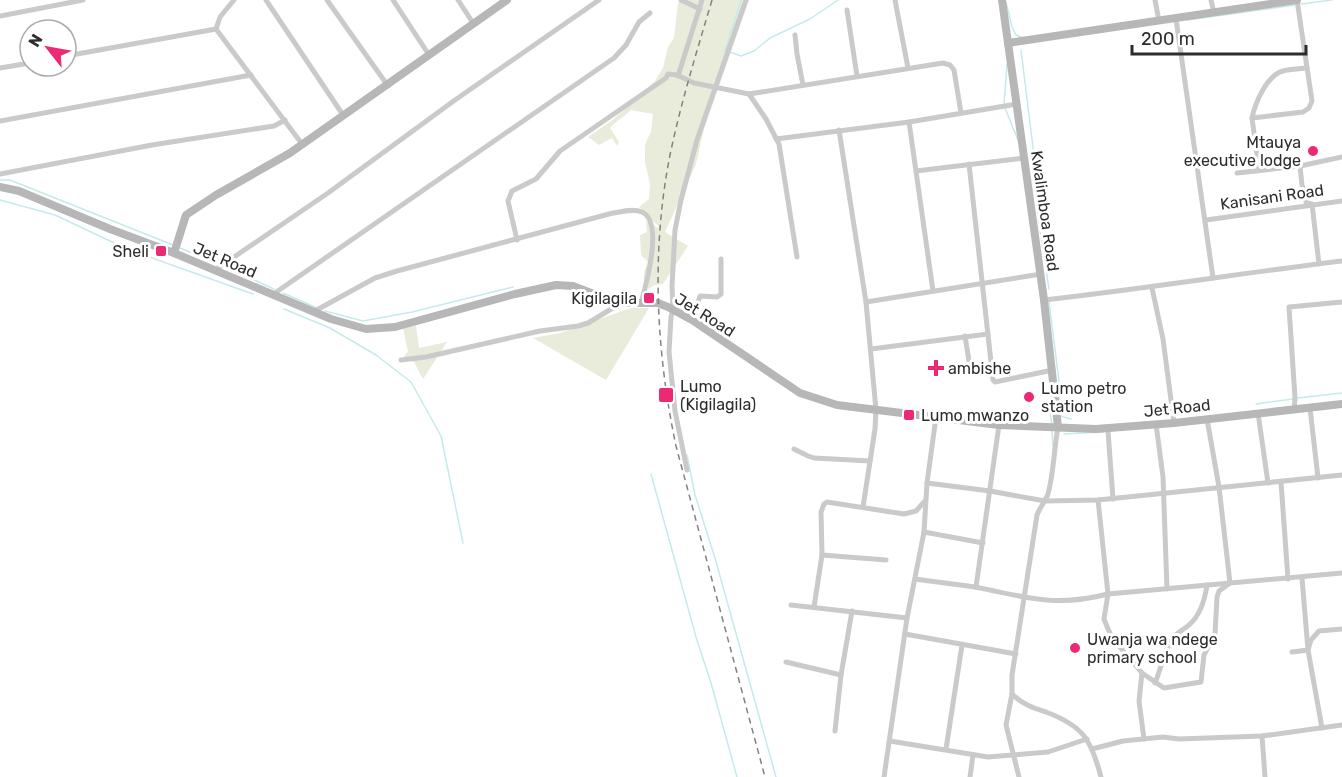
<svg xmlns="http://www.w3.org/2000/svg" width="1342" height="777" font-family="Rubik,sans-serif">
<style>
.green{fill:#e9ecda}
.lines{fill:none;stroke-linecap:round;stroke-linejoin:round}
.stream{stroke:#c6eaec;stroke-width:1.5}
.street{stroke:#cacaca;stroke-width:5}
.secondary{stroke:#b7b7b7;stroke-width:8}
.rail{stroke:#828282;stroke-width:1.5;stroke-dasharray:6 4.5;stroke-linecap:butt}
.poi-dot{fill:#eb2975;stroke:#fff;stroke-width:2}
.labels{text-anchor:middle;dominant-baseline:central;stroke-width:6;stroke-linejoin:round;paint-order:stroke}
.poi-label{font-size:16px;fill:#2d2d2d;stroke:#fff;text-anchor:start}
.street-label{font-size:16px;fill:#2d2d2d;stroke:#fff}
</style>
<rect width="100%" height="100%" fill="#fff"/>
<g class="green">
<path d="M681,0H749L704,129L696,164L665,232L688,246L663,284L655,285L648,289L644,286V272L648,262L641,255L640,235L647,232L646,221L662,230L639,207L649,199L650,184L645,162V145L651,131L653,114L631,110C624,117 616,121 610,128L619,142L617,146L612,138L599,145L588,137L614,119L655,81L663,68L668,47L674,38L678,3Z"/>
<path d="M631,308H649L606,380L533,338L560,333Z"/>
<path d="M416,326L419,348L447,342L423,379L414,362L404,356L408,352L403,328Z"/>
</g>
<g class="lines">
<g class="stream">
<path d="M1006,2L1012,27L1016,35L1021,37"/>
<path d="M1301,4L1332,0"/>
<path d="M1187,20L1296,5"/>
<path d="M1021,50L1036,172L1038,218L1049,289"/>
<path d="M725,51L741,0"/>
<path d="M730,52L741,56L754,51L770,38L810,19L838,0"/>
<path d="M1004,104L1007,64"/>
<path d="M1005,108L1018,140"/>
<path d="M0,180H10L173,245"/>
<path d="M0,200L55,215L127,249L253,294"/>
<path d="M180,248L214,262"/>
<path d="M224,266L274,289"/>
<path d="M283,293L317,308"/>
<path d="M1049,302L1059,381L1060,411"/>
<path d="M284,309L330,328L376,355L411,382L441,436L463,543"/>
<path d="M325,311L363,321L412,312L513,287"/>
<path d="M1298,398L1342,393"/>
<path d="M1256,404L1293,399"/>
<path d="M1049,406L1052,425"/>
<path d="M1060,416L1071,419"/>
<path d="M1052,430L1053,446"/>
<path d="M1064,434L1103,432"/>
<path d="M687,455L695,495L715,558L776,777"/>
<path d="M651,474L696,637L711,683L737,777"/>
</g>
<g class="street">
<path d="M266,0L343,115"/>
<path d="M327,0L388,86"/>
<path d="M393,0L429,55"/>
<path d="M458,0L473,23"/>
<path d="M681,0L700,9"/>
<path d="M895,0L908,68"/>
<path d="M1155,0L1159,21"/>
<path d="M1211,0L1214,13"/>
<path d="M847,10L857,76"/>
<path d="M0,16L83,0"/>
<path d="M1176,19L1213,278"/>
<path d="M216,29L302,144"/>
<path d="M216,29L220,17L234,0"/>
<path d="M795,35L797,54L803,85"/>
<path d="M66,56L216,29"/>
<path d="M0,68L30,63"/>
<path d="M678,76L702,0"/>
<path d="M749,94L766,119L779,144L797,257"/>
<path d="M1252,118L1303,112L1309,108L1312,101L1297,0"/>
<path d="M0,121L251,75"/>
<path d="M909,122L933,291"/>
<path d="M839,130L866,302L876,410L875,429L863,507"/>
<path d="M776,139L909,122L1017,104"/>
<path d="M969,164L993,380L995,382L1053,370"/>
<path d="M1300,166L1302,185L1306,202L1312,204L1319,264"/>
<path d="M1259,170L1252,118C1255,103 1267,75 1283,71C1290,69 1299,69 1307,68"/>
<path d="M916,171L1024,158"/>
<path d="M1237,173L1300,166L1342,157"/>
<path d="M0,174L152,145L274,126L285,120"/>
<path d="M1206,220L1342,201"/>
<path d="M517,240L508,201L512,191L536,179L560,151L666,78L668,74L677,75L694,83L749,94L943,63L950,65L954,70L961,113"/>
<path d="M215,270L328,193L455,100L599,0"/>
<path d="M1152,288L1163,339L1174,423"/>
<path d="M272,295L614,58L626,45L639,22L650,13"/>
<path d="M1044,300C1144,289 1243,273 1342,261"/>
<path d="M866,302L1041,274"/>
<path d="M313,312L375,278L397,271L609,214C619,212 633,208 642,212C664,222 646,285 641,303"/>
<path d="M692,320L700,296L717,297L721,294V259"/>
<path d="M965,336L969,361"/>
<path d="M871,349L988,334"/>
<path d="M401,360L426,357L540,331L578,326L588,323L621,303"/>
<path d="M1310,408L1318,478"/>
<path d="M1294,410L1295,398L1289,307L1342,302"/>
<path d="M1258,413L1268,483"/>
<path d="M1156,424L1163,477L1167,589"/>
<path d="M1106,428L1108,431L1113,499"/>
<path d="M794,449L808,456L814,458L870,461"/>
<path d="M687,470L675,411L669,352L671,317L673,309L672,286L675,230L681,200L697,140L746,0"/>
<path d="M1281,482L1288,579"/>
<path d="M927,483L990,491L1045,501L1098,500L1342,475"/>
<path d="M1098,500L1108,594L1104,619L1108,629L1113,639L1142,673L1164,688L1201,682L1204,655L1215,634L1217,597L1219,591L1230,583L1219,487L1207,419"/>
<path d="M924,532L983,543"/>
<path d="M822,555L886,560"/>
<path d="M1302,578L1308,650L1322,728"/>
<path d="M915,579C935,582 955,584 975,587C1027,597 1054,608 1108,594L1342,573"/>
<path d="M976,587L999,425"/>
<path d="M791,605L907,618"/>
<path d="M814,607L822,555L821,512L824,504L827,502L904,514L916,511L925,501"/>
<path d="M905,634L1016,654"/>
<path d="M1292,652L1308,650L1311,640L1319,631L1342,629"/>
<path d="M786,662L841,675"/>
<path d="M1142,673L1139,701L1144,739"/>
<path d="M1155,683C1161,669 1164,651 1172,639C1177,632 1184,630 1190,624C1201,614 1205,599 1207,585"/>
<path d="M1012,694C1022,704 1033,708 1046,712C1083,726 1091,739 1101,777"/>
<path d="M835,731L841,675L852,611"/>
<path d="M1262,736L1265,777"/>
<path d="M890,741L988,757L1048,752L1087,739"/>
<path d="M946,749L962,645"/>
<path d="M1092,749L1123,741L1163,737L1179,739L1262,736L1342,725"/>
<path d="M884,777L907,618L924,532L927,483L936,417"/>
<path d="M970,777L973,755"/>
<path d="M1019,777L1006,725L1012,694V675L1037,515C1040,507 1045,502 1048,494C1054,472 1054,448 1058,427"/>
</g>
<g class="secondary">
<path d="M1002,0L1044,300L1058,427"/>
<path d="M1008,43L1297,0"/>
<path d="M0,187L19,191L110,229L174,253L331,319L366,329L395,327L515,294L556,285L573,286L612,301L621,303H658L668,307L692,320L800,393L837,405L999,425L1096,429L1174,423L1342,404"/>
<path d="M174,253L186,215L216,195L290,153L507,0"/>
</g>
<path class="rail" d="M712,0C697,51 681,102 670,155C651,251 656,351 676,446L765,777"/>
</g>
<g class="poi-dot">
<circle cx="1313" cy="151" r="6"/>
<rect x="155" y="245" width="12" height="12" rx="3"/>
<rect x="643" y="292" width="12" height="12" rx="3"/>
<path d="M933 359h6v6h6v6h-6v6h-6v-6h-6v-6h6z"/>
<rect x="658" y="387" width="16" height="16" rx="3"/>
<circle cx="1029" cy="397" r="6"/>
<rect x="903" y="409" width="12" height="12" rx="3"/>
<circle cx="1075" cy="648" r="6"/>
</g>
<g class="labels">
<g class="poi-label">
<text x="1301" y="142" text-anchor="end">Mtauya<tspan x="1301" dy="18">executive lodge</tspan></text>
<text x="149" y="251" text-anchor="end">Sheli</text>
<text x="637" y="298" text-anchor="end">Kigilagila</text>
<text x="948" y="368">ambishe</text>
<text x="680" y="386">Lumo<tspan x="680" dy="18">(Kigilagila)</tspan></text>
<text x="1041" y="388">Lumo petro<tspan x="1041" dy="18">station</tspan></text>
<text x="921" y="415">Lumo mwanzo</text>
<text x="1087" y="639">Uwanja wa ndege<tspan x="1087" dy="18">primary school</tspan></text>
</g>
<g class="street-label">
<text transform="translate(1272 197) rotate(-8)">Kanisani Road</text>
<text transform="translate(1045 211) rotate(82)">Kwalimboa Road</text>
<text transform="translate(225 260) rotate(23)">Jet Road</text>
<text transform="translate(705 315) rotate(32)">Jet Road</text>
<text transform="translate(1177 408) rotate(-6)">Jet Road</text>
</g>
</g>
<g transform="translate(48 48) rotate(301)"><circle r="28" fill="#ffffff" stroke="#ababab" stroke-width="1.5"/>
<path d="M0-4.5L10 22L0 15L-10 22Z" fill="#eb2975"/>
<text y="-9" font-size="16" font-weight="bold" text-anchor="middle" fill="#2d2d2d">N</text>
</g>
<path d="M1132 45v9h174v-9" fill="none" stroke="#2d2d2d" stroke-width="3"/>
<text x="1141" y="45" font-size="18" fill="#2d2d2d" stroke="#ffffff" stroke-width="4.5" paint-order="stroke">200 m</text>
</svg>
